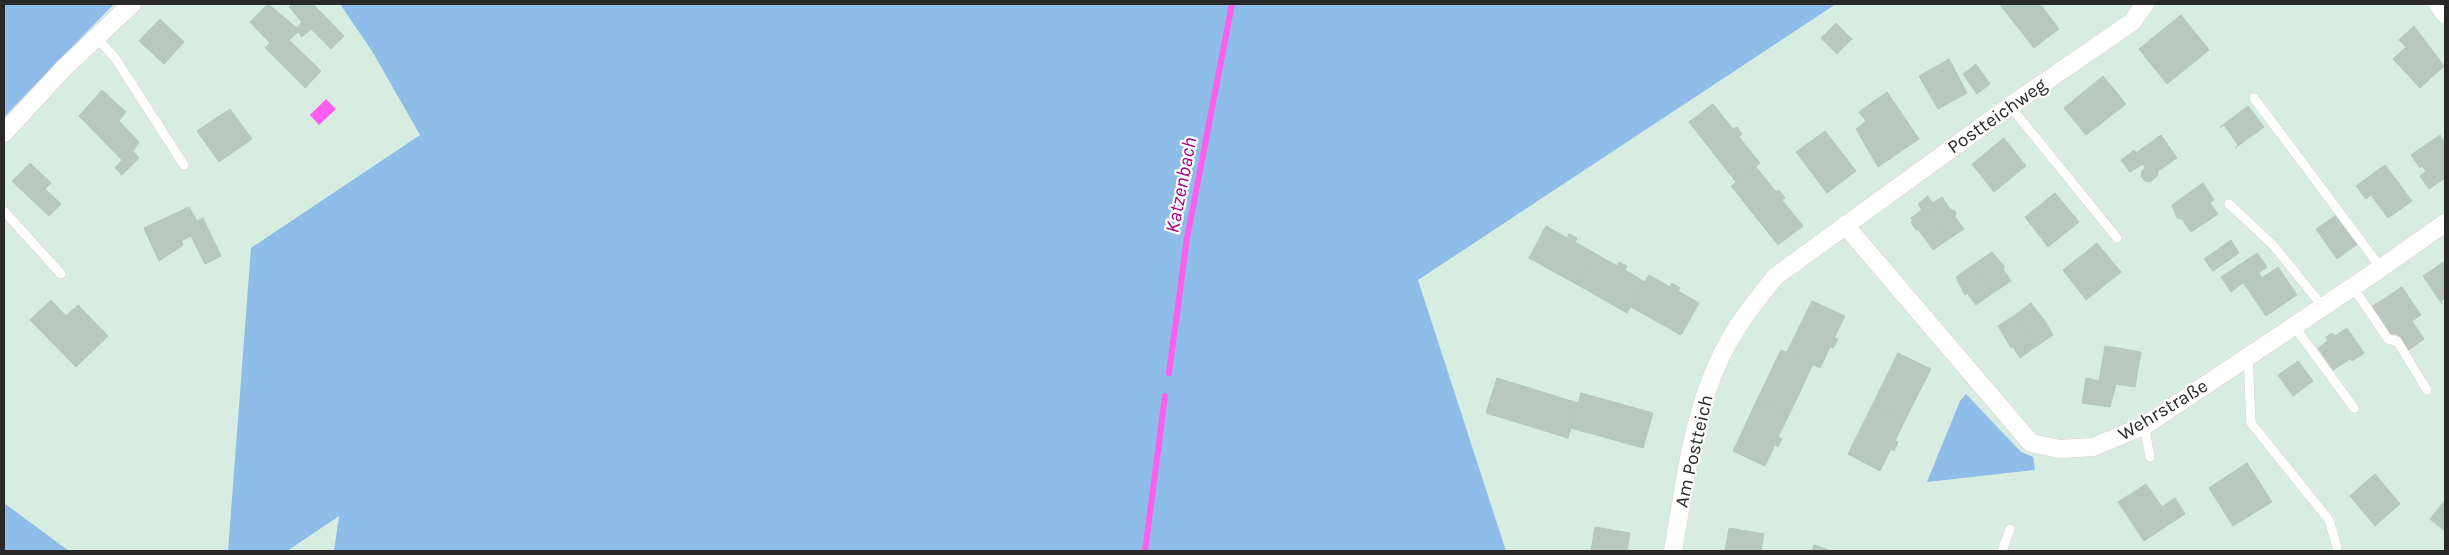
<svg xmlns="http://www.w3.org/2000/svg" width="2449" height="555" font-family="Karla,sans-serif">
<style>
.green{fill:#8ebdea}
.water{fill:#fc5fed}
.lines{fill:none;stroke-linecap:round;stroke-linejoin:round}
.stream{stroke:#fc5fed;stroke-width:6}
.building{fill:#b8c8be;stroke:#b2c8bd}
.service-casing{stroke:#e4ced6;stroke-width:10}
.minor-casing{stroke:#e4ced6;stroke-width:19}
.service{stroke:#fff;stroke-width:9}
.minor{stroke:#fff;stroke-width:18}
.labels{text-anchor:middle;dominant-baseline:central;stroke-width:4.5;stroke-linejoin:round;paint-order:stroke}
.street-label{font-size:19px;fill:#292929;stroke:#fff}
.water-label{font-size:20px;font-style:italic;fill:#a60088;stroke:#fff}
</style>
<rect width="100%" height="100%" fill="#d8ede1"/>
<g class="green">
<path d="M4,4H114L4,117Z"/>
<path d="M340,4H1836L1418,280L1506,551H334L339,516L287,551H228L251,248L420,135L372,51Z"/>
<path d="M1966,394L2021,452L2033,457L2035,470L1927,482L1960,401Z"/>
<path d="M4,503L69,551H4Z"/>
</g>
<path class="water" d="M326,99L336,109L319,125L310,115Z"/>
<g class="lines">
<g class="stream">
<path d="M1169,373L1187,238L1232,4"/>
<path d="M1145,551L1165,396"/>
</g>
</g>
<g class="building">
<path d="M268,4L297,28L302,22L289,7L292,4H313L344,36L331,49L311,29L302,37L298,32L289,40L321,71L305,88L265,48L270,43L250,22Z"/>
<path d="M2004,4H2040L2059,29L2034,48L2001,6Z"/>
<path d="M2181,15L2209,50L2167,84L2139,49Z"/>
<path d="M160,19L184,42L164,64L139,41Z"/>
<path d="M1836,23L1852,39L1837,54L1821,38Z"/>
<path d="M2414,26L2444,66L2420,88L2393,59L2406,47L2399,40Z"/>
<path d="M1949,59L1967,93L1938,109L1919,76Z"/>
<path d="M1976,64L1990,84L1977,94L1963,74Z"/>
<path d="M2103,76L2126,104L2086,135L2064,108Z"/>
<path d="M102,90L126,112L119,121L139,142L133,151L139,158L122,175L115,168L122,160L79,116Z"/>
<path d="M1887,92L1919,139L1878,167L1856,129L1866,121L1859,112Z"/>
<path d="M1713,104L1733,129L1737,127L1742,134L1739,137L1760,163L1736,182L1689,122Z"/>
<path d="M2248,106L2264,127L2235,148L2238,145L2224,125L2220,127Z"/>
<path d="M230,109L252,139L219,162L197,131Z"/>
<path d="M1825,131L1856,171L1827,193L1796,152Z"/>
<path d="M2161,135L2177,158L2158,171L2157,176L2150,182L2145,181L2141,176L2142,171L2145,168L2143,164L2130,172L2121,160L2134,150L2136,153Z"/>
<path d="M2440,135L2445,143V178L2429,189L2420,176L2426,171L2422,166L2420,168L2411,155Z"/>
<path d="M2004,138L2026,166L1994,192L1972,164Z"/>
<path d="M30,163L51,183L45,189L61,204L49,216L12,181Z"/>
<path d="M2385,165L2412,201L2388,218L2371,195L2366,199L2356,186Z"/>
<path d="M1756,167L1776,192L1779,190L1785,198L1782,200L1803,226L1778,245L1731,186Z"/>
<path d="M2203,183L2214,200L2210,203L2218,214L2191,232L2182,219L2177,218L2172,205Z"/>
<path d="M2055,193L2079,222L2048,247L2025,217Z"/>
<path d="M1928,196L1932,203L1942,197L1950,209L1956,212L1955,217L1964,229L1949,239L1923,200Z"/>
<path d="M1923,200L1949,239L1933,250L1918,229L1916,230L1911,222L1913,221L1911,218L1922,210L1918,204Z"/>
<path d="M189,207L197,221L203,218L221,256L205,264L191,236L181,241L183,245L159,261L144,228Z"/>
<path d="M2338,214L2359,243L2337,259L2316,229Z"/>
<path d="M1546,226L1567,238L1569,234L1577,238L1575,242L1596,254L1578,285L1529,258Z"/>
<path d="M2231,240L2239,253L2213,271L2204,259Z"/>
<path d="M2097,243L2121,272L2086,300L2063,270Z"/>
<path d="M1992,252L2005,267L2003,269L2011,281L1993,293L1973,265Z"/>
<path d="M2257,253L2267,267L2259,273L2262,278L2247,288L2243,283L2231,292L2221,277Z"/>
<path d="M1596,254L1617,266L1619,262L1627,266L1625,270L1645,282L1627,313L1578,285Z"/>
<path d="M2445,261V298L2441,301L2442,304L2423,276Z"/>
<path d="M1973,265L1993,293L1976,305L1967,293L1965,295L1956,277Z"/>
<path d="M2278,267L2297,295L2266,316L2247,288Z"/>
<path d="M1649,275L1670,287L1672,283L1680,288L1678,291L1699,303L1681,335L1631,307Z"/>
<path d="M2402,287L2421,315L2412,321L2424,339L2409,350L2396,333L2391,335L2371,307Z"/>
<path d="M51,300L66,316L78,305L108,336L76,367L30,320Z"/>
<path d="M1812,301L1845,316L1834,338L1838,339L1833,348L1830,347L1820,368L1787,352Z"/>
<path d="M2031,303L2045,321L2053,335L2037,346L2015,315Z"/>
<path d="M2015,315L2037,346L2020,358L2012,346L2011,348L1998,326Z"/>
<path d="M2347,328L2364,353L2352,361L2350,359L2333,370L2318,348L2328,341L2326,337L2332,333L2335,336Z"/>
<path d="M2105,346L2141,352L2135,387L2116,384L2110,407L2082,403L2086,378L2099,381Z"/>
<path d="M1781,350L1813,364L1789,415L1757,400Z"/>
<path d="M1898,353L1931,369L1905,420L1873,404Z"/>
<path d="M2298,361L2313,381L2293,396L2278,375Z"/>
<path d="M1497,378L1578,403L1568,438L1486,413Z"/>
<path d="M1581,393L1653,413L1643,448L1571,428Z"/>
<path d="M1757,400L1789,415L1778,437L1782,439L1778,447L1775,445L1765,466L1733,451Z"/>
<path d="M1873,404L1905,420L1895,441L1898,442L1894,451L1891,449L1880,471L1848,454Z"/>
<path d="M2247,463L2272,502L2233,526L2209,488Z"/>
<path d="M2375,474L2400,504L2375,526L2350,496Z"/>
<path d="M2146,484L2162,507L2175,498L2185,514L2144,541L2118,502Z"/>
<path d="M2445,500V531L2430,519Z"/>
<path d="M1595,527L1630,533L1627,551H1591Z"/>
<path d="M1729,528L1764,534L1761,551H1725Z"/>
<path d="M1814,545L1831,551H1812Z"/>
</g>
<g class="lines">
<g class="service-casing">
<g id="service">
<path d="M96,37L115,58L184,165"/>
<path d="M2254,98L2381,268"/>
<path d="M2010,106L2117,238"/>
<path d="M2229,204L2274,246L2323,307"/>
<path d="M4,211L61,274"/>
<path d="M2353,287L2388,339L2397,341L2427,390"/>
<path d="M2294,326L2354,408"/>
<path d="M2248,356L2251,423L2329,520L2337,547"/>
<path d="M2144,426L2150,457"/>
<path d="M2002,551L2010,529"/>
</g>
</g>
<g class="minor-casing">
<g id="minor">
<path d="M2438,4L2445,14"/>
<path d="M4,133L64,68L132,4"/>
<path d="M1845,225L2031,443L2060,449L2093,447L2144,426L2381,268L2445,223"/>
<path d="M1673,551C1684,489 1691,423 1717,365C1731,332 1753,304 1776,276L2010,106L2132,22L2145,4"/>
</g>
</g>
<use href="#service" class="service"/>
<use href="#minor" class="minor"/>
</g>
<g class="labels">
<g class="street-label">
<text transform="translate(1997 116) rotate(-35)">Postteichweg</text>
<text transform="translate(2163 410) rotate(-31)">Wehrstraße</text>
<text transform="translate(1694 451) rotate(-77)">Am Postteich</text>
</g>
<g class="water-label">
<text transform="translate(1181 185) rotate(-79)">Katzenbach</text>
</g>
</g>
<rect width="2449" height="555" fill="none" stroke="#292929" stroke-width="10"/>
</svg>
